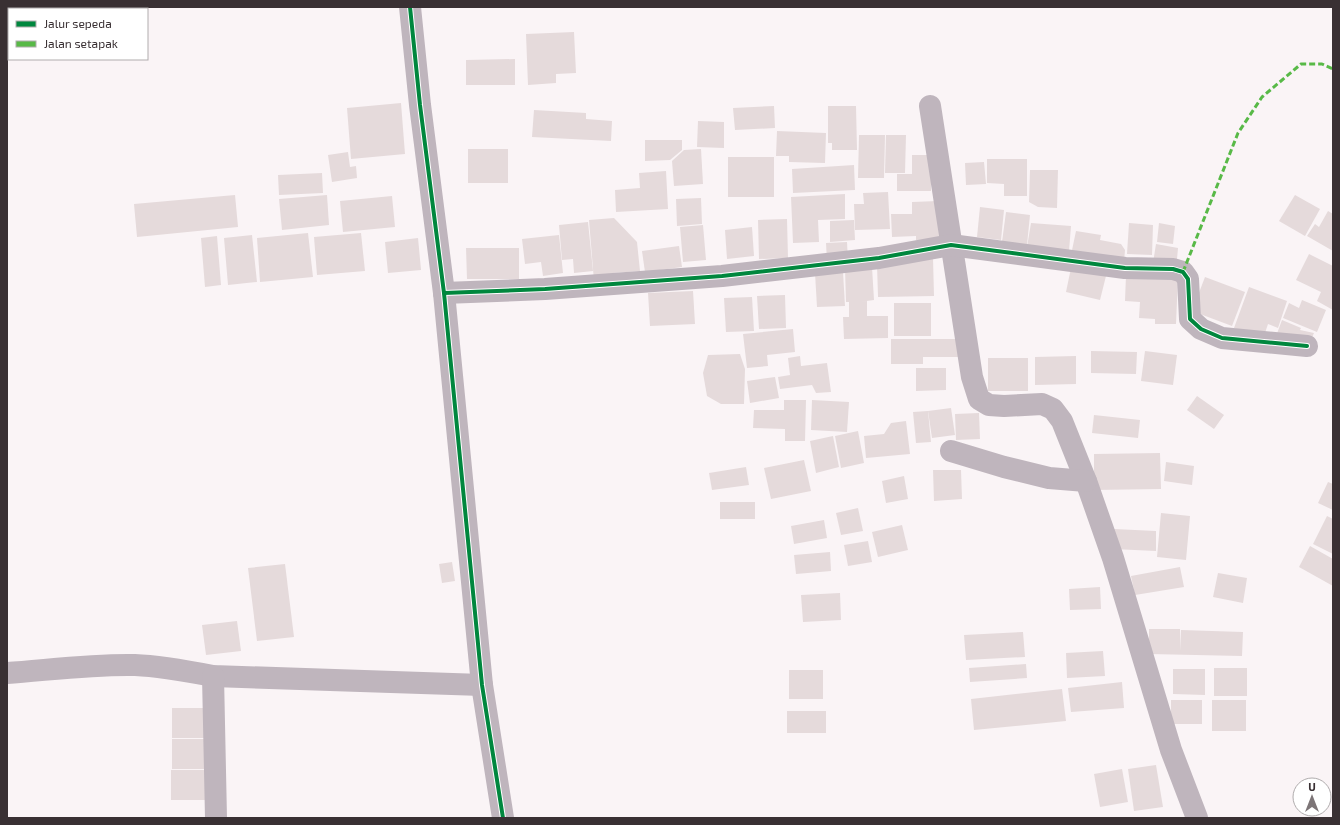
<svg xmlns="http://www.w3.org/2000/svg" width="1340" height="825" font-family="'Exo 2',sans-serif">
<style>
.building{fill:#e5dadb}
.lines{fill:none;stroke-linecap:round;stroke-linejoin:round}
.minor{stroke:#bfb5bd;stroke-width:22}
.quiet{stroke:#58b947;stroke-width:3;stroke-dasharray:6 3;stroke-linecap:butt}
.cycleway-casing{stroke:#fff;stroke-width:6}
.cycleway{stroke:#00873e;stroke-width:4}
</style>
<rect width="100%" height="100%" fill="#faf4f6"/>
<g class="building">
<path d="M574,32L576,73L556,74V83L528,85L526,34Z"/>
<path d="M515,59V85H466V60Z"/>
<path d="M401,103L405,154L351,159L347,108Z"/>
<path d="M774,106L775,128L735,130L733,108Z"/>
<path d="M828,106H856L857,150H832V143H828Z"/>
<path d="M534,110L586,113V119L612,121L611,141L532,137Z"/>
<path d="M698,121L724,122V148L697,147Z"/>
<path d="M777,131L826,133L825,163L789,162V156H776Z"/>
<path d="M859,135H885L884,178H858Z"/>
<path d="M886,135H906L905,173H885Z"/>
<path d="M645,140H682V150L670,160L645,161Z"/>
<rect x="468" y="149" width="40" height="34"/>
<path d="M701,149L703,184L674,186L672,161L684,150Z"/>
<path d="M348,152L350,167L356,166L357,178L332,182L328,155Z"/>
<path d="M912,155H931V191H897V174H912Z"/>
<rect x="728" y="157" width="46" height="40"/>
<path d="M987,159H1027V196H1004V184L987,183Z"/>
<path d="M984,162L986,184L966,185L965,163Z"/>
<path d="M854,165L855,190L793,193L792,169Z"/>
<path d="M1030,170H1058L1057,208L1038,207L1029,202Z"/>
<path d="M666,171L668,209L616,212L615,190L640,188L639,173Z"/>
<path d="M322,173L323,193L279,195L278,175Z"/>
<path d="M888,192L890,229L855,230L854,204H864L863,193Z"/>
<path d="M845,194V219L818,220L819,242L793,243L791,197Z"/>
<path d="M235,195L238,227L137,237L134,204Z"/>
<path d="M327,195L329,225L282,230L279,199Z"/>
<path d="M1295,195L1320,209L1305,236L1279,221Z"/>
<path d="M392,196L395,227L343,232L340,201Z"/>
<path d="M701,198L702,224L677,226L676,199Z"/>
<path d="M938,201L939,239L916,240V236L892,237L891,214H912V202Z"/>
<path d="M980,207L1004,210L1001,240L977,237Z"/>
<path d="M1328,211L1333,214V251L1307,236L1315,224L1319,227Z"/>
<path d="M1006,212L1030,215L1027,245L1002,242Z"/>
<path d="M614,218L637,242L640,271L613,273L594,281L589,220Z"/>
<path d="M787,219L788,258L759,259L758,220Z"/>
<path d="M854,220L855,240L830,242V221Z"/>
<path d="M588,222L593,271L574,273L573,259L562,260L559,225Z"/>
<path d="M1031,223L1071,226L1069,251L1027,247Z"/>
<path d="M1129,223L1153,225L1152,255L1127,254Z"/>
<path d="M1159,223L1175,226L1173,244L1157,242Z"/>
<path d="M703,225L706,260L683,262L680,227Z"/>
<path d="M752,227L754,256L727,259L725,230Z"/>
<path d="M1076,231L1101,235L1100,240L1121,244L1125,250L1124,262L1071,255Z"/>
<path d="M308,233L313,277L260,282L257,238Z"/>
<path d="M361,233L365,271L317,275L314,237Z"/>
<path d="M252,235L257,282L228,285L224,238Z"/>
<path d="M559,235L563,273L543,276L541,262L525,264L522,239Z"/>
<path d="M217,236L221,285L205,287L201,238Z"/>
<path d="M418,238L421,270L388,273L385,242Z"/>
<path d="M847,242L848,260L827,261L826,243Z"/>
<path d="M1156,244L1178,248L1177,259L1169,265L1153,263Z"/>
<path d="M679,246L682,267L645,272L642,251Z"/>
<path d="M466,248H519V279H467Z"/>
<path d="M1309,254L1333,266V310L1317,301L1321,292L1296,280Z"/>
<path d="M933,258L934,296L878,297L877,264Z"/>
<path d="M872,267L874,300L859,302L867,301V316H888V338L844,339L843,317H849V302H846L845,268Z"/>
<path d="M1071,268L1106,276L1100,300L1066,292Z"/>
<path d="M843,272L845,306L817,307L815,273Z"/>
<path d="M1126,275L1178,277L1176,324H1155V319L1139,318L1140,302L1125,301Z"/>
<path d="M1205,277L1245,292L1232,326L1192,311Z"/>
<path d="M1249,287L1287,301L1278,328L1268,324L1263,339L1234,328Z"/>
<path d="M693,291L695,324L650,326L648,293Z"/>
<path d="M785,295L786,328L759,329L757,296Z"/>
<path d="M752,297L754,331L726,332L724,298Z"/>
<path d="M1302,300L1326,310L1317,332L1283,318L1289,303L1299,308Z"/>
<rect x="894" y="303" width="37" height="33"/>
<path d="M1282,320L1301,328L1300,330L1314,333L1309,344L1275,339Z"/>
<path d="M793,329L795,352L767,355L768,366L747,368L743,334Z"/>
<path d="M891,339H964V357H923V364H891Z"/>
<path d="M1091,351L1137,352L1136,374L1091,373Z"/>
<path d="M1145,351L1177,355L1173,385L1141,381Z"/>
<path d="M740,354L745,369L744,404H721L707,396L703,373L708,355Z"/>
<path d="M800,356L801,366L827,363L831,392L816,393L812,385L780,389L778,377L790,375L788,358Z"/>
<path d="M1076,356V384L1035,385V357Z"/>
<rect x="988" y="358" width="40" height="33"/>
<path d="M916,368H946V390L916,391Z"/>
<path d="M775,377L779,398L750,403L747,381Z"/>
<path d="M1197,396L1224,415L1214,429L1187,410Z"/>
<path d="M784,400H806L805,441H785V429L753,428L754,410H784Z"/>
<path d="M812,400L849,402L847,432L811,430Z"/>
<path d="M951,408L955,435L932,438L928,411Z"/>
<path d="M928,411L931,442L916,443L913,412Z"/>
<path d="M979,413L980,439L956,440L955,414Z"/>
<path d="M1094,415L1140,420L1138,438L1092,433Z"/>
<path d="M906,421L910,454L866,458L864,436L884,434L891,423Z"/>
<path d="M858,431L864,463L841,468L835,436Z"/>
<path d="M833,436L839,467L816,473L810,441Z"/>
<path d="M1160,453L1161,489L1094,490V454Z"/>
<path d="M804,460L811,491L771,499L764,468Z"/>
<path d="M1166,462L1194,466L1192,485L1164,481Z"/>
<path d="M746,467L749,485L712,490L709,473Z"/>
<path d="M933,470H961L962,499L934,501Z"/>
<path d="M904,476L908,499L886,503L882,481Z"/>
<path d="M1328,482L1333,484V510L1318,503Z"/>
<rect x="720" y="502" width="35" height="17"/>
<path d="M858,508L863,531L841,535L836,513Z"/>
<path d="M1161,513L1190,516L1186,560L1157,557Z"/>
<path d="M1327,516L1333,519V554L1313,544Z"/>
<path d="M824,520L827,538L794,544L791,526Z"/>
<path d="M902,525L908,550L878,557L872,532Z"/>
<path d="M1114,529L1156,531V551L1113,549Z"/>
<path d="M868,541L872,562L848,566L844,545Z"/>
<path d="M1310,546L1333,559V586L1299,567Z"/>
<path d="M830,552L831,571L796,574L794,555Z"/>
<path d="M452,562L455,581L442,583L439,564Z"/>
<path d="M285,564L294,637L257,641L248,568Z"/>
<path d="M1180,567L1184,587L1135,595L1131,576Z"/>
<path d="M1218,573L1247,578L1243,603L1213,597Z"/>
<path d="M1100,587L1101,609L1070,610L1069,589Z"/>
<path d="M840,593L841,620L803,622L801,595Z"/>
<path d="M237,621L241,651L206,655L202,625Z"/>
<path d="M1149,629H1180V651L1181,630L1243,632L1242,656L1149,654Z"/>
<path d="M1023,632L1025,657L966,660L964,635Z"/>
<path d="M1103,651L1105,676L1067,678L1066,653Z"/>
<path d="M1026,664L1027,678L970,682L969,668Z"/>
<rect x="1214" y="668" width="33" height="28"/>
<path d="M1173,669H1205V695L1173,694Z"/>
<rect x="789" y="670" width="34" height="29"/>
<path d="M1122,682L1124,708L1071,712L1068,688Z"/>
<path d="M1062,689L1066,721L974,730L971,699Z"/>
<rect x="1171" y="700" width="31" height="24"/>
<rect x="1212" y="700" width="34" height="31"/>
<path d="M172,708H208L207,738H172Z"/>
<rect x="787" y="711" width="39" height="22"/>
<rect x="172" y="739" width="36" height="30"/>
<path d="M1156,765L1163,807L1134,811L1128,769Z"/>
<path d="M1122,769L1128,802L1100,807L1094,774Z"/>
<path d="M171,770H207L206,800H171Z"/>
</g>
<g class="lines">
<g class="minor">
<path d="M410,7L420,105L444,293L482,685L503,818"/>
<path d="M930,106L972,377L979,399L989,405L1004,406L1042,404L1053,409L1062,421L1086,481L1113,558L1171,750L1197,818"/>
<path d="M444,293L545,289L722,276L879,258L951,245L1125,268L1173,269L1183,272L1188,279L1190,319L1201,329L1222,338L1307,346"/>
<path d="M951,451L1004,467L1049,478L1086,481"/>
<path d="M7,673C49,670 92,664 135,665C161,666 187,671 213,676L482,685"/>
<path d="M213,676L216,818"/>
</g>
<path class="quiet" d="M1183,272L1238,133L1262,97L1301,64H1322L1333,69"/>
<g class="cycleway-casing">
<g id="cycleway">
<path d="M410,7L420,105L444,293L482,685L503,818"/>
<path d="M444,293L545,289L722,276L879,258L951,245L1125,268L1173,269L1183,272L1188,279L1190,319L1201,329L1222,338L1307,346"/>
</g>
</g>
<use href="#cycleway" class="cycleway"/>
</g>
<rect width="1340" height="825" fill="none" stroke="#393033" stroke-width="16"/>
<rect x="8" y="8" width="140" height="52" fill="#ffffff" stroke="#b0acad"/>
<rect x="16" y="21" width="20" height="6" fill="#00873e" stroke="#b0acad"/>
<text x="44" y="28" font-size="12" fill="#393033">Jalur sepeda</text>
<rect x="16" y="41" width="20" height="6" fill="#58b947" stroke="#b0acad"/>
<text x="44" y="48" font-size="12" fill="#393033">Jalan setapak</text>
<g transform="translate(1312 797)"><circle r="19" fill="#ffffff" stroke="#b0acad"/>
<path d="M0-3L7 15L0 10L-7 15Z" fill="#7d7577"/>
<text y="-6" font-size="11" font-weight="bold" text-anchor="middle" fill="#393033">U</text>
</g>
</svg>
